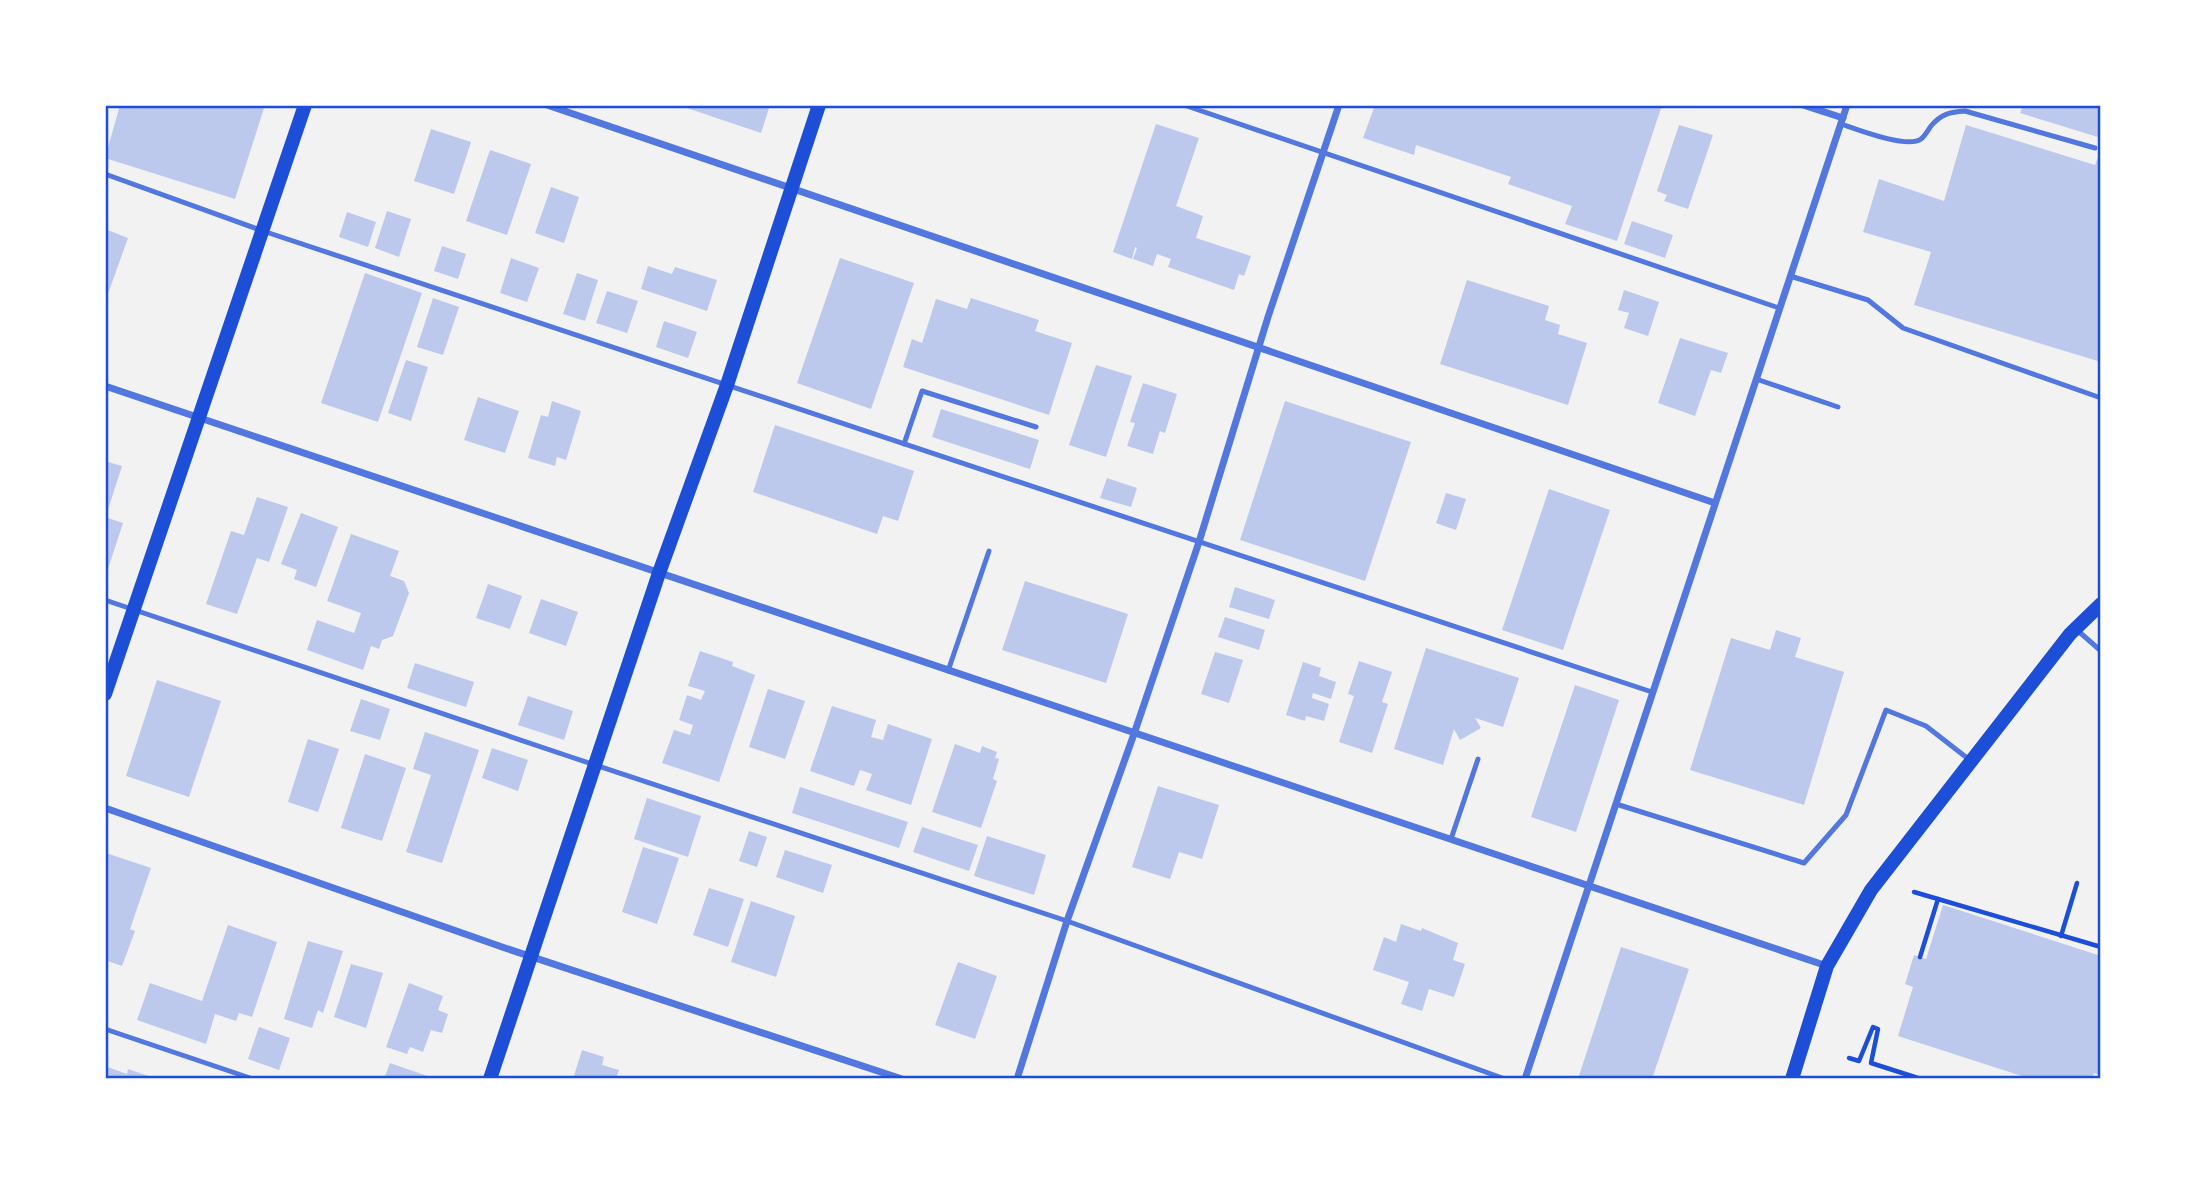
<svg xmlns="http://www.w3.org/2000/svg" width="2206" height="1184" font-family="Jost,sans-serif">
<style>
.building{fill:#bdc9ec}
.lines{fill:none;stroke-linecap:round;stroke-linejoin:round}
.path{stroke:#1d4ed8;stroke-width:4.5}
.service{stroke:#5277de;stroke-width:5}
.minor{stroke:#5277de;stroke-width:7}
.secondary{stroke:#1d4ed8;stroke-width:14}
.neatline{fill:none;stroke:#1d4ed8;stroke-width:2.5}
</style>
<rect width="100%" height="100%" fill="#f2f2f2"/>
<g class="building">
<path d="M120,105H265L235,199L105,158Z"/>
<path d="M678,105H770L761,133Z"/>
<path d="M1375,105H1662L1617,241L1565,224L1572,206L1508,184L1511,177L1416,145L1414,155L1363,138Z"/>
<path d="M2023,105H2101V138L2020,113Z"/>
<path d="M1156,124L1199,138L1176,206L1203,216L1196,238L1251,256L1244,276L1239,274L1234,290L1168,267L1171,259L1157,254L1153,266L1133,259L1137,248L1135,247L1132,259L1113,252Z"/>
<path d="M1679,125L1713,135L1688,209L1664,201L1667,195L1657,191Z"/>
<path d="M1966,125L2095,165L2101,150V362L1914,305L1931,252L1863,232L1879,179L1944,201Z"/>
<path d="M431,129L471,142L454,194L414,181Z"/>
<path d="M490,150L531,164L507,235L466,221Z"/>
<path d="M551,187L579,197L564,243L535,233Z"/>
<path d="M387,211L411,219L399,257L375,248Z"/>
<path d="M347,212L376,222L368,247L339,237Z"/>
<path d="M1632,221L1673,235L1665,258L1624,244Z"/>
<path d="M105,229L128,238L105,302Z"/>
<path d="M442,246L466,254L458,279L434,271Z"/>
<path d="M511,258L539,268L527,302L500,293Z"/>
<path d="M840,258L914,283L871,409L797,383Z"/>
<path d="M648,266L672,274L675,267L717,280L707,311L641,289Z"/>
<path d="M365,273L422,293L378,422L321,403Z"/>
<path d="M577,273L598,280L585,321L563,314Z"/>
<path d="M1467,280L1549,306L1545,320L1560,325L1558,334L1587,343L1568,405L1440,364Z"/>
<path d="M1624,290L1659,302L1648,336L1624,328L1629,313L1618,310Z"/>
<path d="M607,291L638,301L627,333L596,323Z"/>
<path d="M433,298L459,307L443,355L417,347Z"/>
<path d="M971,298L1039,320L1035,331L1072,343L1049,415L903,367L912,339L922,343L936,299L967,309Z"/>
<path d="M664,321L697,332L688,358L656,347Z"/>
<path d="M1680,338L1728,353L1721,373L1711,370L1695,416L1658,403Z"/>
<path d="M406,360L428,367L411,421L388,413Z"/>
<path d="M1096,365L1132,376L1106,457L1069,445Z"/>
<path d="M1143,383L1177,394L1165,433L1160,431L1153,454L1127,446L1135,423L1130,422Z"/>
<path d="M478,397L519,411L505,453L464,440Z"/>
<path d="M552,401L581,411L566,460L557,457L555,466L528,458L541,415L548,417Z"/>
<path d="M1285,401L1411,442L1365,581L1240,540Z"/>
<path d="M941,409L1039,440L1030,469L932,437Z"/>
<path d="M775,425L914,471L898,521L883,516L877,534L753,492Z"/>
<path d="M105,461L122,466L106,516H105Z"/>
<path d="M1107,478L1137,488L1131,507L1100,498Z"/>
<path d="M1549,489L1610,510L1563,650L1502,630Z"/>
<path d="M1446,493L1466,499L1456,530L1436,523Z"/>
<path d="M257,497L288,507L269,562L257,558L237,614L206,604L231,531L244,535Z"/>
<path d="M301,513L338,527L316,587L294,579L297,570L281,564Z"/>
<path d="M105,517L123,523L106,575H105Z"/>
<path d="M351,534L399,551L390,576L404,581L409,593L393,636L382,640L379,649L371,646L363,670L307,650L317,620L354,633L361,613L327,601Z"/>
<path d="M1025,581L1128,614L1106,683L1002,650Z"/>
<path d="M488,584L522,596L510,629L476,618Z"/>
<path d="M1235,587L1275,600L1269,619L1229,607Z"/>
<path d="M541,599L578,612L566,646L529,633Z"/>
<path d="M1225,617L1265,630L1259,650L1218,637Z"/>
<path d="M1776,630L1801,638L1795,657L1844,672L1804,805L1690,770L1731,638L1770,650Z"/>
<path d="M1426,648L1519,678L1503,727L1475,718L1481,728L1460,740L1454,729L1443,765L1394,749Z"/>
<path d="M700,651L733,662L732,666L755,675L719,782L662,763L674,730L690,735L693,725L679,720L687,695L701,700L705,691L688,686Z"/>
<path d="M1215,652L1243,660L1229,703L1201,694Z"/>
<path d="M1359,661L1392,672L1382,702L1388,704L1372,753L1339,742L1354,696L1348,694Z"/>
<path d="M1303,662L1321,668L1319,676L1336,682L1331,699L1313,693L1312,698L1329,704L1324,721L1306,716L1305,721L1286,715Z"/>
<path d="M415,663L474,682L466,707L407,688Z"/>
<path d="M157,680L221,701L189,797L126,776Z"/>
<path d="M1575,685L1619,700L1576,832L1531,817Z"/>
<path d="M768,689L805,701L785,759L749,747Z"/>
<path d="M528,696L573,711L564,740L518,725Z"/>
<path d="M361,699L390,709L380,740L350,731Z"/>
<path d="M832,706L876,720L871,737L883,740L888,724L932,739L911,805L866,790L872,774L860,770L854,786L810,771Z"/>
<path d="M425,732L479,750L442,863L406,852L431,775L413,769Z"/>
<path d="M308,739L339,749L318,812L288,802Z"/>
<path d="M955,744L980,753L982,746L997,752L995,758L999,759L993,779L997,781L981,828L932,812Z"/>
<path d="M492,748L528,760L518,791L482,778Z"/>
<path d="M365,754L406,768L382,841L341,828Z"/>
<path d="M1158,786L1219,805L1202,859L1179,852L1170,879L1132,867Z"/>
<path d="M800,787L908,822L899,848L792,813Z"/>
<path d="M647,798L701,816L688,857L634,839Z"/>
<path d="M922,827L978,845L969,871L913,852Z"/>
<path d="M749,831L767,837L757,867L739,861Z"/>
<path d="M987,836L1046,855L1034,895L974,876Z"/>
<path d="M643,847L679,858L657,924L622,912Z"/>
<path d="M785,850L832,865L823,893L776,877Z"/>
<path d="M106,853L151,868L130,929L135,931L122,966L105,960Z"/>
<path d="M709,888L744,899L728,947L693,935Z"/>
<path d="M751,901L795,916L776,977L731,962Z"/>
<path d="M1943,905L2101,956V1075L2094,1073L2092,1079H2072L2062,1076L2061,1079H2031L1898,1036L1913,987L1905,984L1914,955L1926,959Z"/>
<path d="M1401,924L1421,931L1422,928L1458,943L1453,960L1465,964L1454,997L1429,989L1422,1011L1401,1004L1409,982L1373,970L1384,937L1396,942Z"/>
<path d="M228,925L277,942L252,1017L239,1013L236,1021L215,1014L206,1044L137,1020L150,983L202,1001Z"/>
<path d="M308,941L343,951L323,1013L318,1010L312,1028L284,1019Z"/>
<path d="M1621,947L1689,969L1652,1079H1578Z"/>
<path d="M958,962L997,976L975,1039L935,1025Z"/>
<path d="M351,964L383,973L366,1028L334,1017Z"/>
<path d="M409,983L443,996L438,1010L448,1014L442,1033L431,1030L423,1052L410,1047L407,1054L386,1047Z"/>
<path d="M259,1027L290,1038L279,1070L248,1059Z"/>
<path d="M582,1050L604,1057L602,1065L619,1070L616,1079H573Z"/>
<path d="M390,1063L436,1079H384Z"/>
<path d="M105,1066L127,1074L128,1069L157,1079H105Z"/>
</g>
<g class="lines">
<g class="path">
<path d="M1914,892L1938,899"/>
<path d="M2061,936L2077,883"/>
<path d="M1920,957L1938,899L2101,947"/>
<path d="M1849,1058L1859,1061L1873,1027L1878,1029L1871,1063L1921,1079"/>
</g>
<g class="service">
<path d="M1184,105L1779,308"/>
<path d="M1841,124C1856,129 1907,149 1921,139C1925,136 1928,130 1931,126C1941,114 1950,112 1965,111L2095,148"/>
<path d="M105,174L263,231L1652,692"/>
<path d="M1790,276L1868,300L1903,328L2101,398"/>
<path d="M1756,379L1838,407"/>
<path d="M904,444L922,391L1036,427"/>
<path d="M105,600L571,757L1067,921L1505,1079"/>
<path d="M2077,630L2101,651"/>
<path d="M948,671L989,551"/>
<path d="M1616,804L1804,863L1846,815L1886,710L1926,726L1971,761"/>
<path d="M1451,839L1478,759"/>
<path d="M105,1029L253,1079"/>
</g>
<g class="minor">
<path d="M547,105L1715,503"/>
<path d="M1803,105L1843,118"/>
<path d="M105,386L1827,966"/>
<path d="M105,808L505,948L902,1079"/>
<path d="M1017,1079L1067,921L1134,734L1199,542L1268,317L1339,105"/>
<path d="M1525,1079L1847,105"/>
</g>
<g class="secondary">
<path d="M105,694L305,105"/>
<path d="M490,1079L659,573L727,385L819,105"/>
<path d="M1792,1079L1827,966L1871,890L2070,634L2101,604"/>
</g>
</g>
<rect width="2206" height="1184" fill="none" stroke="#ffffff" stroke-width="214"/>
<rect x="107" y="107" width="1992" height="970" class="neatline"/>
</svg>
